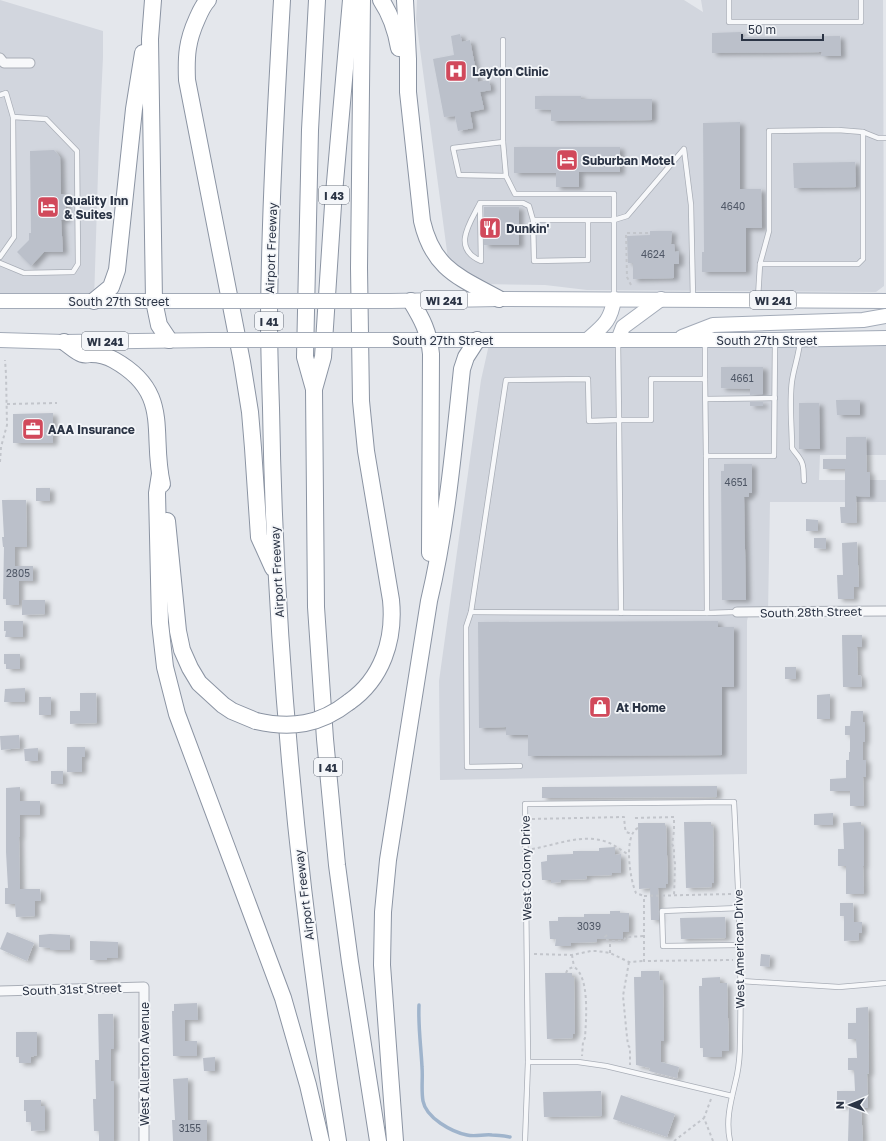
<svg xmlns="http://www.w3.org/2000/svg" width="886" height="1141" font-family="'Golos Text',sans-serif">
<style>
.built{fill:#d2d6de}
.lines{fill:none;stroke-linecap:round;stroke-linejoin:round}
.stream{stroke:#9fb4cc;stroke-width:3.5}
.building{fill:#bbc0ca;filter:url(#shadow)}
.service-casing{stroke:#a9aeb7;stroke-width:6}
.minor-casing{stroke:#a9aeb7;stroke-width:11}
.primary-casing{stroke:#a3abb8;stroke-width:16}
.motorway-casing{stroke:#8b94a3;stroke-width:18}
.path{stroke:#c2c5cb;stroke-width:2;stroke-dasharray:3 3;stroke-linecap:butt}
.service{stroke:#f7f8fa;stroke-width:4.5}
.minor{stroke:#f7f8fa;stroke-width:9}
.primary{stroke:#fff;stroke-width:14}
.motorway{stroke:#fff;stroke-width:16}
.primary-bridge-casing{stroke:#a3abb8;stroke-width:16;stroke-linecap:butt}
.motorway-bridge-casing{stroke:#8b94a3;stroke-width:18;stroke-linecap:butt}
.primary-bridge{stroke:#fff;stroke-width:14}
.motorway-bridge{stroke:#fff;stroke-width:16}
.labels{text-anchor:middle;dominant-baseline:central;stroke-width:3.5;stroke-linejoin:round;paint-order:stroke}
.number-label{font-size:10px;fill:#4f5766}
.shield{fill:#f4f6f9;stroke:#676e7b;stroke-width:1}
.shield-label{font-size:11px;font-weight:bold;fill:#2b3445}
.poi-label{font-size:12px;font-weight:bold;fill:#2b3445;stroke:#f4f6f9;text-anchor:start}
.street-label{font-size:12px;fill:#2b3445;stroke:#f4f6f9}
</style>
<defs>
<filter id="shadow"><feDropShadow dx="4.5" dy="2.5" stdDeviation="2" flood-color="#0004"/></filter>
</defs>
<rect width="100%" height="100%" fill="#e4e7ec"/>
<g class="built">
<path d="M0,0L103,31V57L99,141L94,301H0Z"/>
<path d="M417,0H684L703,12L701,0H883L884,286L876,292L587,290L545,285L482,284L448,259L416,19Z"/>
<path d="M886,338V455H820L819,480H886V502H770L768,612H749L747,621V774L440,780L439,681L481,380L490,340Z"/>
</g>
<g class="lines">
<path class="stream" d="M419,1005C418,1026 421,1046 422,1067C423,1078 421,1089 423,1101C426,1118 452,1132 467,1135C475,1137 484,1134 492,1135C498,1135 504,1136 510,1137"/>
</g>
<g class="building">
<path d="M741,32V37L840,36L841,56H821L822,52L712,53V33Z"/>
<path d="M460,34L462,42L470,40L478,82L489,80L491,90L480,92L484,109L470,112L473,128L458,131L455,116L444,117L433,59L454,55L451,36Z"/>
<path d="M535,96H581V99H652V120L551,121V110L535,109Z"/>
<path d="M740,122V189H761L762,228H746V272H702V252H704L703,123Z"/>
<path d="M514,147H620V172H579V187H556V173H514Z"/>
<path d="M54,150L60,157L61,194L66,195V220H61L63,252H44L31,266L17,252L29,240V233H31L30,151Z"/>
<path d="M855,162L856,187L794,188L793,163Z"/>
<rect x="484" y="207" width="35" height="38"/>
<path d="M650,231H672L671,244H674L675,252L679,251V264H674V278L633,279V263H628L627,236L650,235Z"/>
<path d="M721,367H763V394L750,395V389L721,388Z"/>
<path d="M836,400H860V415H837Z"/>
<rect x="750" y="402" width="13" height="4"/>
<path d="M799,403H819L820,449H799Z"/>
<path d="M53,413V443H13V414Z"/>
<path d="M846,437H866L867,472H870V497L856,496L857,523H841L840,507H845V469H823V459H846Z"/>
<path d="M724,464H752V493H749V497H744L746,600H722L721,471H724Z"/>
<rect x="36" y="488" width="14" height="13"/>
<path d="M2,500H26L27,547H15V566H33V581H19V605H6V599H3L4,547H3L2,537H4Z"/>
<path d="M806,519L818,520V531H806Z"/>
<path d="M814,538H826V549L814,548Z"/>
<path d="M857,542L859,587H854V599H838L837,575H843L842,543Z"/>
<path d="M22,600H45V614L22,615Z"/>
<path d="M4,621H23V637H5L6,631H4Z"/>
<path d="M718,621V627H734V687H722V755L528,756V735H506V727L479,728L478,622Z"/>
<path d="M842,635H862V647H857L858,675L861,676L862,687H843Z"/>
<path d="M4,654H20V669H6V664H4Z"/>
<rect x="785" y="667" width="11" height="12"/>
<path d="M25,688V702H4L5,689Z"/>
<path d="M80,693H96L97,723L70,724V711H80Z"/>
<path d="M830,694V719H817V695Z"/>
<rect x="39" y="697" width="12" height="18"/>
<path d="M851,711H863V722H865V742H863V760H866V777H863L864,806H850V791H830V779L846,778V760H849V752H850V735H845V726H850Z"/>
<path d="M19,735L20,748L1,750L0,736Z"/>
<path d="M67,747H85V757H82V772H67Z"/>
<path d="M38,748V761H25L24,749Z"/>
<rect x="51" y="771" width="12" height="13"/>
<path d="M717,786V797L542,798V787Z"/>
<path d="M20,787V801H40V815H20V837H19L20,889H40L41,901H35V916L16,917L15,904H5V888H8L6,852V788Z"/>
<path d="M833,813V825H814V814Z"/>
<path d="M684,822H711V826H713L714,883H712V887L686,888Z"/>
<path d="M861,822V826H864V866H863L864,894H846V866H838V849H844L843,823Z"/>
<path d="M638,823H665V826H666L668,884H666V888H658L659,920H651L650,888L639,889Z"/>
<path d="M615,847V855L621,854V873H612V875L586,876L587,879L561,880V882L551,883V880H542L541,862L547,861V855L573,854V851H599V848Z"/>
<path d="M840,903H853L854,922H862V933H859V940L844,941V916H840Z"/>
<path d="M610,911H620V913H629V932H623V939H597V942L571,943V946H555L556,939H550L549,921H558V917H584V914H610Z"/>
<path d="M725,917L726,938L681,939L680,918Z"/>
<path d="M7,932L34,943L27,961L0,949Z"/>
<path d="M50,934L70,935V950H50V948L39,947V935Z"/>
<path d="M90,941L118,942V958H107V960H90Z"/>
<path d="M761,954L770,955L769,967L760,966Z"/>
<path d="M641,971H659L660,980H663L664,1041H661V1062L679,1067L677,1078L649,1071L650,1068L636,1065L634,977H641Z"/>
<path d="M545,973H572V977H574L575,1034H573V1038L547,1039Z"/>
<path d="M720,977V983H727L729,1051H722V1057H703V1048H700L699,986H702V978Z"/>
<path d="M197,1003L198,1020H185V1041H197V1056H173L172,1011H174V1004Z"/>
<path d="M868,1007L869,1073L867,1074L868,1108H861L863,1141H848L849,1106H837V1091H855L854,1070H848V1058H857L856,1039H848V1023H856V1008Z"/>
<path d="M98,1014H113L114,1049H111V1081H114V1141H99V1131H94L93,1099H96L95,1060H99Z"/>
<path d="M16,1032H37V1055L31,1057V1063H19V1057H16Z"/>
<path d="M215,1057V1071H204L203,1058Z"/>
<path d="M188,1078V1120H207V1141H173L172,1120H175L173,1079Z"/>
<path d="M601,1091L602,1116L544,1117L543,1092Z"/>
<path d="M621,1095L675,1114L667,1137L613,1119Z"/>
<path d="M24,1100H41V1106H45V1130L31,1131V1122H26V1111H24Z"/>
</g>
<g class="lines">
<g class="service-casing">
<g id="service">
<path d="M729,0V22H861V0"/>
<path d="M503,40V142"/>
<path d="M0,95L6,93L13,117L14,237L0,257"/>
<path d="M506,176L503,142L453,148L459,175L506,176L515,194H614V297"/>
<path d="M480,203L481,261C451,248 470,223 480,203H523L529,206L533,220"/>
<path d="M588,220V260L534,261L533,220H614L627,216L684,149L691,205L693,298"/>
<path d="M0,263L24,273L73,272L78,264L77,151L46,119L13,117"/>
<path d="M760,264H858L863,259V132L878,138H886"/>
<path d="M758,298L760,264L769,231V131L838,130L863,132"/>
<path d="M705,341V379"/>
<path d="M800,341C799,355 794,367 792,381C789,403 792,426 792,448C795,453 798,455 800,459C805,465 803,474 804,481"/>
<path d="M618,342L619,420L589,421L588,379L506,380L471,612L707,613L706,456H774L775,342"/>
<path d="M706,399L775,398"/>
<path d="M471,612L466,627L467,767L520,766"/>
<path d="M621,613L619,420H651V379H705L706,456"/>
<path d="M707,613L737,612"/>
<path d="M740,908L662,911L663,946L740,945"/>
<path d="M741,981L839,987L886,983"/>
<path d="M528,1062H578L606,1066L732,1096"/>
<path d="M525,1141L528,1062L525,804L734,802C738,882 742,962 740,1042C740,1053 739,1065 737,1075C732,1098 725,1118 730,1141"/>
</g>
</g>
<g class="minor-casing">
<g id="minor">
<path d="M0,58L4,63H30"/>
<path d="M737,612L886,611"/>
<path d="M0,991L144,987V1141"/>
</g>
</g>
<g class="primary-casing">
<g id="primary">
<path d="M0,301H201"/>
<path d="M390,301L499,299L886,301"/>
<path d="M682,337L713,325L863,320L886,316"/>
<path d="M0,340L64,342L210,340"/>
<path d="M390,340H775L886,338"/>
<path d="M587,340C603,326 611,321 614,299"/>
<path d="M618,340L623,327L661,299"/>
</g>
</g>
<g class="motorway-casing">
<g id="motorway">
<path d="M153,0L150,39L154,301L159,325L169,340"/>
<path d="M208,0C203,5 200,12 197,19C187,41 186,56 187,80L242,362L250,412L253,448L259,537L273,568"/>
<path d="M282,0C276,105 270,211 269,316C269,347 270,378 271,408C275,654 299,899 338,1141"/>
<path d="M317,0L310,130L305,357L314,389L316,607L325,739L337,865L350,962L378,1141"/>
<path d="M381,0C391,15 396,30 399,48"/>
<path d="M405,0L408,59V92L422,221C433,269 459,277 499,299"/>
<path d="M94,301L111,287L117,270L134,109L143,53"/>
<path d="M411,301C422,319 429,332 431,354L430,553"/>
<path d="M64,342C69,345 76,352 82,354C85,355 89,354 91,354C100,354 107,356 114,360C173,393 150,433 162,484"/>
<path d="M314,389L323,357L333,205L351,0"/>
<path d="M160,474L157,493L160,623L165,667L177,714L283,998L308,1085L321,1141"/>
<path d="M167,521L178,631L182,650L190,668L199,683L223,705L232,711L256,721"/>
<path d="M349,702C382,679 395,640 391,600L366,451L361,401L359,268L362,0"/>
<path d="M395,1141L382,965L383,912L388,860L429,601C447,526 454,445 462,369L466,357L477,340"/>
</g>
</g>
<g class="path">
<path d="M631,285L627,277L626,233H650"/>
<path d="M7,404L57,403"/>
<path d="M0,462L1,447L7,425L6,374L5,360"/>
<path d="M635,818L674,817V831L672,844L674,848V860L675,863L674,896"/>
<path d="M532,819L624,817L625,828L626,832L632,834"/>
<path d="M638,828C623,835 630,880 636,893L644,896"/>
<path d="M532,849C556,845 583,833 607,842C615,845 622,851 629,855"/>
<path d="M731,894L644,896V961L733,960"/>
<path d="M607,935L605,937V939C610,942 619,941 624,940L626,937L644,936"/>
<path d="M610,953V941"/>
<path d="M534,954L572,955L591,951H597L610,953L629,962L644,961"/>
<path d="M572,955L574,967"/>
<path d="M629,962L623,996L627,1037L628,1045L630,1048V1065"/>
<path d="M566,973L568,969L574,967C590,977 586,1020 585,1038L583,1042L582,1056"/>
<path d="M711,1099L704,1118L713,1141"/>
<path d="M674,1141L704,1118"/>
</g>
<use href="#service" class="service"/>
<use href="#minor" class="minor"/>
<use href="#primary" class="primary"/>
<use href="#motorway" class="motorway"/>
<g class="primary-bridge-casing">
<g id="primary-bridge">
<path d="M201,301H390"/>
<path d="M210,340H390"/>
</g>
</g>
<g class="motorway-bridge-casing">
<path id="motorway-bridge" d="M256,721C291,729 320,725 349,702"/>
</g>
<use href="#primary-bridge" class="primary-bridge"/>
<use href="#motorway-bridge" class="motorway-bridge"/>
</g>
<defs>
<g id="hospital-square" transform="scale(1.15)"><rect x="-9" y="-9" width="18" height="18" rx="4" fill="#d1495b" stroke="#f4f6f9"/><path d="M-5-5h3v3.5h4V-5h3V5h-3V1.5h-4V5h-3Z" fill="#fff"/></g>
<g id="hotel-square" transform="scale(1.15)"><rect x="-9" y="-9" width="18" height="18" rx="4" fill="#d1495b" stroke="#f4f6f9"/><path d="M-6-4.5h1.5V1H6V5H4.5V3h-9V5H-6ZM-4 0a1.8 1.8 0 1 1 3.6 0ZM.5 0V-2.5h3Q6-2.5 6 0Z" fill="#fff"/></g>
<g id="restaurant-square" transform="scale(1.15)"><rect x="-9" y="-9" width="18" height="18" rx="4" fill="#d1495b" stroke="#f4f6f9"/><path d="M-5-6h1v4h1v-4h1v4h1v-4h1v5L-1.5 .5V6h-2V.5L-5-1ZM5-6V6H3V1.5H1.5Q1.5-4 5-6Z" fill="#fff"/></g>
<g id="office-square" transform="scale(1.15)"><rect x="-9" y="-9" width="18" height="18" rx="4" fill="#d1495b" stroke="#f4f6f9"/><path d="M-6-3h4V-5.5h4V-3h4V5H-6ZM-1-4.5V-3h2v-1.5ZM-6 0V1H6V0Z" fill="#fff"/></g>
<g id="shop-square" transform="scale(1.15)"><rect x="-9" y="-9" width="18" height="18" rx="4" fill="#d1495b" stroke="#f4f6f9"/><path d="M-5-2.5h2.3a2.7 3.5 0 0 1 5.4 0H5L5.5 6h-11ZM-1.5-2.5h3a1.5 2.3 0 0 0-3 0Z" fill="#fff"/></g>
</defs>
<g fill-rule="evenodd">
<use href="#hospital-square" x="456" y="71"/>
<use href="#hotel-square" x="567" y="160"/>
<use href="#hotel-square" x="48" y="207"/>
<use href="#restaurant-square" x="490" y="228"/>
<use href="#office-square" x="33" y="429"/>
<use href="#shop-square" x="600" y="707"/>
</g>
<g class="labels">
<g class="number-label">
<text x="733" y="206">4640</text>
<text x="653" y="254">4624</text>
<text x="742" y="378">4661</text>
<text x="736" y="482">4651</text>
<text x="18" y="573">2805</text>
<text x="589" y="926">3039</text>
<text x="190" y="1128">3155</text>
</g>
<g class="shield">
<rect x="319" y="186" width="30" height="18" rx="3"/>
<rect x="421" y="291" width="46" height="18" rx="3"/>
<rect x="750" y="291" width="46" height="18" rx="3"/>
<rect x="255" y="312" width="28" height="18" rx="3"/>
<rect x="82" y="332" width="46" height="18" rx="3"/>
<rect x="314" y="758" width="28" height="18" rx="3"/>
</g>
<g class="shield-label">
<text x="334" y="195">I 43</text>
<text x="444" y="300">WI 241</text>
<text x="773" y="300">WI 241</text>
<text x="269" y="321">I 41</text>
<text x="105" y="341">WI 241</text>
<text x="328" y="767">I 41</text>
</g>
<g class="poi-label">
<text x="472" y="71">Layton Clinic</text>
<text x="582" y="160">Suburban Motel</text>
<text x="64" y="200">Quality Inn<tspan x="64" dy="14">&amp; Suites</tspan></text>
<text x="506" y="228">Dunkin'</text>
<text x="48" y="429">AAA Insurance</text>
<text x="616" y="707">At Home</text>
</g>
<g class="street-label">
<text transform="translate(271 248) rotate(-88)">Airport Freeway</text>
<text x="119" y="301">South 27th Street</text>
<text x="443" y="340">South 27th Street</text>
<text x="767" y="340">South 27th Street</text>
<text transform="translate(277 572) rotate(-93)">Airport Freeway</text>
<text transform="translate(811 612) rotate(-1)">South 28th Street</text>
<text transform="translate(526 868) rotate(-91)">West Colony Drive</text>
<text transform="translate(304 895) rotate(-97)">Airport Freeway</text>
<text transform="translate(739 949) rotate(-91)">West American Drive</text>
<text transform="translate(72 989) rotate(-2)">South 31st Street</text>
<text transform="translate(144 1064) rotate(-90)">West Allerton Avenue</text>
</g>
</g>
<g transform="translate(850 1105) rotate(269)" stroke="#f4f6f9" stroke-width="3" paint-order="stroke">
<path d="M0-3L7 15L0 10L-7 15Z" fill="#2b3445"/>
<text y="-6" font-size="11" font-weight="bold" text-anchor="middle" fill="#2b3445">N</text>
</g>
<path d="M742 34v6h81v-6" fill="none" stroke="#2b3445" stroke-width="2"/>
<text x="748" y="34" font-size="12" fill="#2b3445" stroke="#f4f6f9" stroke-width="3" paint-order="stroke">50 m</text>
</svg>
